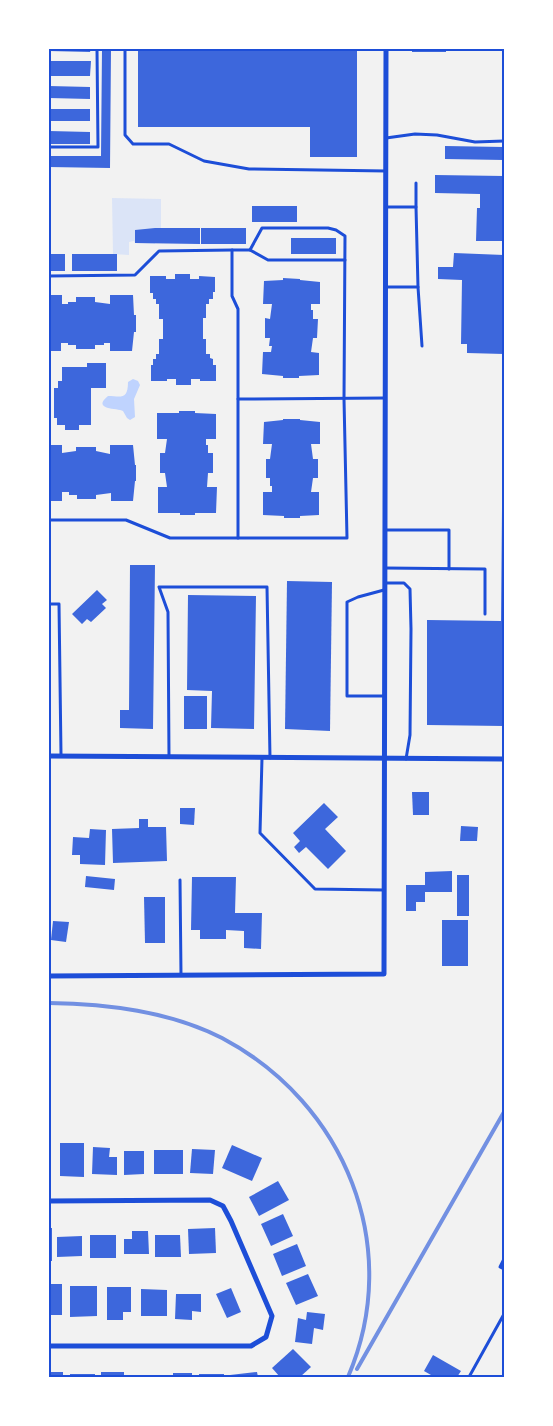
<svg xmlns="http://www.w3.org/2000/svg" width="553" height="1426" font-family="Merriweather,serif">
<style>
.green{fill:#dbe4f7}
.water{fill:#bfd3fe}
.building{fill:#3d67dc}
.lines{fill:none;stroke-linecap:round;stroke-linejoin:round}
.service{stroke:#1d4ed8;stroke-width:3}
.minor{stroke:#1d4ed8;stroke-width:5}
.rail{stroke:#7290e2;stroke-width:4}
.neatline{fill:none;stroke:#1d4ed8;stroke-width:2}
</style>
<rect width="100%" height="100%" fill="#f2f2f2"/>
<path class="green" d="M112,198L161,199V228H155V244L135,243L134,241L129,242V255L113,254Z"/>
<path class="water" d="M133,379L138,381L140,385L134,399L135,417L130,420L127,418L123,411C118,408 91,410 108,396C120,396 128,401 128,382Z"/>
<g class="building">
<path d="M49,49H91L90,52L49,51Z"/>
<path d="M102,49H111L110,168L49,167V156H101Z"/>
<path d="M138,49H357V157H310V127H138Z"/>
<rect x="412" y="49" width="34" height="3"/>
<path d="M49,61H91L90,76H49Z"/>
<path d="M49,86L90,87V99L49,98Z"/>
<rect x="49" y="109" width="41" height="12"/>
<path d="M49,131L90,132V144H49Z"/>
<path d="M445,146L504,147V160L445,159Z"/>
<path d="M435,175L504,176V241H476L477,208H480V194L435,193Z"/>
<rect x="252" y="206" width="45" height="16"/>
<path d="M155,228H200V244L135,243V230Z"/>
<rect x="201" y="228" width="45" height="16"/>
<rect x="291" y="238" width="45" height="16"/>
<path d="M454,253L504,255V354L467,353V344H461L462,280L438,279V267H453Z"/>
<rect x="49" y="254" width="16" height="17"/>
<rect x="72" y="254" width="45" height="17"/>
<path d="M175,274H190V279H199V276L215,277V292H213V299H209V304H206V318H203V339H206V354H210V358L213,359V365H216V381H200V379H191V385H176V379H167V381H151V365H153V359H156V354H159V339H163V319H159V304H156V299H153V293H150V276H166V279H175Z"/>
<path d="M283,278L300,279V280L320,282V304H311V310H313V319H318L317,338H313L311,352L319,353V375L299,376V378H283V376L262,374L263,352H271L272,346H269L270,338H265V318L270,319L272,304H263L264,281L283,280Z"/>
<path d="M49,295H62V304H68V302H76V297H95V302L110,304V295H133L134,315H136V332H134L132,351H110V343H104V345H95V349H76V345H68V343H61V351H49Z"/>
<path d="M87,363H106V388H91V425H79V430H65V425H57V418H54V388H58V381H62V367H87Z"/>
<path d="M179,411H195V413L216,414V439H206V445H208V453H213V473H208L207,487H217L216,513H195V515H180V513H158V487H167L165,473H160V453H165L167,439H157V413H179Z"/>
<path d="M283,419H300V420L320,422V444H311L313,459H318V478H313L311,492H319V515L300,516V518H284V516L263,515V492H272V486H270V478H266V459H270L272,444H263L264,422L283,420Z"/>
<path d="M49,445H62V453L76,451V447H96V451L110,454V445H133L135,465H136V481H135L133,501H111V493L96,495V499H77V495H69V492H62V501H49Z"/>
<path d="M502,508L504,509V726L427,725V620L501,621Z"/>
<path d="M130,565H155L153,729L120,728V710H129Z"/>
<path d="M287,581L332,582L330,731L285,729Z"/>
<path d="M97,590L107,600L102,604L106,608L91,622L87,619L82,624L72,614Z"/>
<path d="M188,595L256,596L254,729L211,728L212,691L187,690Z"/>
<rect x="184" y="696" width="23" height="33"/>
<path d="M412,792H429V815H413Z"/>
<path d="M324,803L338,817L325,829L346,851L328,869L306,847L299,853L294,847L300,841L293,833Z"/>
<path d="M180,808H195L194,825L180,824Z"/>
<path d="M139,819H148V827H166L167,861L113,863L112,829L139,828Z"/>
<path d="M461,826L478,827L477,841H460Z"/>
<path d="M90,829L106,830L105,865L80,864V855H72L73,837L89,838Z"/>
<path d="M452,871V892H425V902H416V911H406V885H425V872Z"/>
<rect x="457" y="875" width="12" height="41"/>
<path d="M86,876L115,879L114,890L85,887Z"/>
<path d="M192,877H236L235,913H262L261,949L244,948V931L226,930V939H200V930H191Z"/>
<path d="M144,897H165V943H145Z"/>
<rect x="442" y="920" width="26" height="46"/>
<path d="M53,921L69,922L66,942L51,940Z"/>
<path d="M60,1143H84V1177L60,1176Z"/>
<path d="M232,1145L262,1158L252,1181L222,1168Z"/>
<path d="M93,1147L110,1148L109,1157H117V1175L92,1174Z"/>
<path d="M192,1149L215,1150L213,1174L190,1173Z"/>
<rect x="154" y="1150" width="29" height="24"/>
<path d="M124,1151H144V1174L124,1175Z"/>
<path d="M278,1181L289,1200L259,1216L249,1197Z"/>
<path d="M283,1214L293,1236L271,1246L261,1224Z"/>
<rect x="49" y="1228" width="3" height="33"/>
<path d="M215,1228L216,1253L189,1254L188,1229Z"/>
<path d="M132,1231H148L149,1254H124V1239H132Z"/>
<rect x="90" y="1235" width="26" height="23"/>
<path d="M155,1235H180L181,1257H155Z"/>
<path d="M82,1236V1256L57,1257V1237Z"/>
<path d="M297,1244L306,1266L282,1276L273,1254Z"/>
<path d="M308,1274L318,1296L296,1305L286,1283Z"/>
<rect x="49" y="1284" width="13" height="31"/>
<path d="M70,1286H97V1316L70,1317Z"/>
<path d="M107,1287H131V1312H123V1320H107Z"/>
<path d="M231,1288L241,1312L227,1318L216,1294Z"/>
<path d="M141,1289L167,1290V1316H141Z"/>
<path d="M176,1294H201V1312L192,1311V1320L175,1319Z"/>
<path d="M307,1312L325,1314L323,1330L314,1328L312,1344L295,1342L298,1318L306,1320Z"/>
<path d="M293,1349L311,1367L300,1377H280L272,1368Z"/>
<path d="M433,1355L461,1371L457,1377H430L431,1375L424,1371Z"/>
<rect x="49" y="1372" width="14" height="5"/>
<rect x="101" y="1372" width="23" height="5"/>
<path d="M257,1372L258,1377H231L230,1375Z"/>
<rect x="173" y="1373" width="19" height="4"/>
<rect x="70" y="1374" width="25" height="3"/>
<rect x="199" y="1374" width="25" height="3"/>
</g>
<g class="lines">
<g class="service">
<path d="M125,49V135L133,144H169L204,161L249,169L386,171"/>
<path d="M386,138L415,134L437,135L475,142L504,141"/>
<path d="M49,147H98L97,49"/>
<path d="M416,183V207"/>
<path d="M386,207H416L418,287"/>
<path d="M49,276L135,275L159,251L232,250"/>
<path d="M386,287H418L422,346"/>
<path d="M238,399L385,398"/>
<path d="M49,520H126L170,538H347L344,399L345,236L336,230L328,228H262L250,250"/>
<path d="M385,530H449V569"/>
<path d="M238,538V309L232,296V250H250L268,260H345"/>
<path d="M385,568L485,569V614"/>
<path d="M385,583H404L410,589L411,629L410,735L406,759"/>
<path d="M49,604H59L61,755"/>
<path d="M384,696H347V602L358,597L384,590"/>
<path d="M169,757L168,612L159,587H267L270,758"/>
<path d="M262,758L260,833L315,889L384,890"/>
<path d="M180,880L181,975"/>
<path d="M504,1259L500,1267L504,1269"/>
<path d="M469,1377L504,1314"/>
</g>
<g class="minor">
<path d="M49,756L504,759"/>
<path d="M49,976L384,974L386,49"/>
<path d="M49,1201L210,1200L223,1206L231,1221L272,1316L266,1337L251,1346H49"/>
</g>
<g class="rail">
<path d="M49,1003C107,1004 169,1011 222,1038C345,1103 404,1247 348,1377"/>
<path d="M357,1369L504,1112"/>
</g>
</g>
<rect width="553" height="1426" fill="none" stroke="#ffffff" stroke-width="100"/>
<rect x="50" y="50" width="453" height="1326" class="neatline"/>
</svg>
